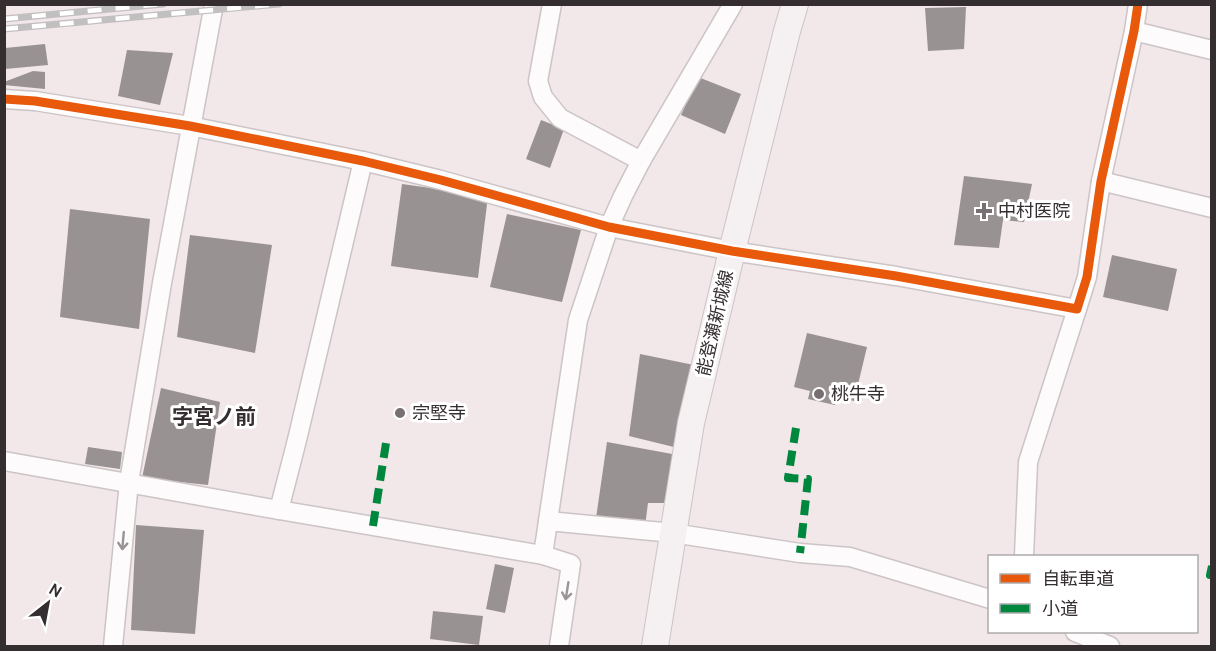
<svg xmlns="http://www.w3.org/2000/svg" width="1216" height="651" font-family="Cabin,'Noto Sans JP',sans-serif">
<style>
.building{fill:#999292}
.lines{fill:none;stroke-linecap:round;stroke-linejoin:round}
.street-casing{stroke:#ccc4c6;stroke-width:21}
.secondary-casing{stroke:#ccc4c6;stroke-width:28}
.street{stroke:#fdfbfc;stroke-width:18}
.secondary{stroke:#f5f0f2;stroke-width:26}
.rail-casing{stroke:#c2bfc0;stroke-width:7}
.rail{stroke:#fff;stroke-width:4.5;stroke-dasharray:14;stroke-linecap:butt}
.quiet{stroke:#00873e;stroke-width:8;stroke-dasharray:15 8;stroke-linecap:butt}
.cycleway-casing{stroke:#fff;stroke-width:13}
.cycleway{stroke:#e8590c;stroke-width:9}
.oneway{stroke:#999496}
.poi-dot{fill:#776f71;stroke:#fff;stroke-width:2}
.labels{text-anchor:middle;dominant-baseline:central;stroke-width:6;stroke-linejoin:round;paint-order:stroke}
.poi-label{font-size:18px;fill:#352e30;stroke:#fff;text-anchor:start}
.street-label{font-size:18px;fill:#352e30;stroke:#fff}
.quarter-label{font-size:21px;font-weight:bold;fill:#352e30;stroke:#fff}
</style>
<rect width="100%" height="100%" fill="#f2e7e9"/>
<g class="building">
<path d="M966,7L964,49L928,51L925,8Z"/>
<path d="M45,44L48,65L5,69V48Z"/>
<path d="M127,50L173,53L160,105L118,96Z"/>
<path d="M33,71L45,72V89L4,85V82Z"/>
<path d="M698,77L741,94L725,134L681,115Z"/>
<path d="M541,120L564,129L550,168L526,159Z"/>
<path d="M964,176L1032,184L1024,222L1003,220L999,248L954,245Z"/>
<path d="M402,184L488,196L478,278L391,266Z"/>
<path d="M70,209L150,219L139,329L60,317Z"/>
<path d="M507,214L581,230L562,302L490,287Z"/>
<path d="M190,235L272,245L255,353L177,337Z"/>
<path d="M1112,255L1177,269L1168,311L1103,297Z"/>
<path d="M807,333L867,347L854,401L837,397L835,405L808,399L810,391L794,387Z"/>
<path d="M640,354L694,365L682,449L629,436Z"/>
<path d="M161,388L220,402L208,485L142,478Z"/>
<path d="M607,442L683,456L668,503H648L645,526L595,525Z"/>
<path d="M88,447L122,452L120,469L85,464Z"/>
<path d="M136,525L204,530L195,634L131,630Z"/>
<path d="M495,564L514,568L505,613L486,609Z"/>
<path d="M433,611L483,616L479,645L430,639Z"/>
</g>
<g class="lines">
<g class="street-casing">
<g id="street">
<path d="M552,4L538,81L543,97L560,118L641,161"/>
<path d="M1134,31L1212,50"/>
<path d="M4,99L35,101L190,126L363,161L441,180L609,227L732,251L896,276L1077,309L1087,277L1101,181L1134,31L1138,4"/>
<path d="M1101,181L1212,208"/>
<path d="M4,461L279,510L543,555L571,564L559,646"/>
<path d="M279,510L297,440L363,161"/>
<path d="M548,521L578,320L609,227L623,196L641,161L733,4"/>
<path d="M543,555L548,521L673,533L800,553L850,557L990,599"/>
<path d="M1024,556L1028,462L1077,309"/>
<path d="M1075,632L1110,646"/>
<path d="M113,646L129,482L162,283L214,4"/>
</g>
</g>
<g class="secondary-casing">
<path id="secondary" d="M655,646L691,423L732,251L787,31L795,4"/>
</g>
<use href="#street" class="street"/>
<use href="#secondary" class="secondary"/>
<g class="rail-casing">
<g id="rail">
<path d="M4,19L163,4"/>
<path d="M4,29L279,4"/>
</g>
</g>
<use href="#rail" class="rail"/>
<g class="quiet">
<path d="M796,428L788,478L808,479L800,553"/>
<path d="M373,526L386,443"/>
<path d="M1212,566L1210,575H1212"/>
</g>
<g class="cycleway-casing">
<path id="cycleway" d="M4,99L35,101L190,126L363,161L441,180L609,227L732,251L896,276L1077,309L1087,277L1101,181L1134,31L1138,4"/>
</g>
<use href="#cycleway" class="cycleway"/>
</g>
<defs><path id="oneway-shaft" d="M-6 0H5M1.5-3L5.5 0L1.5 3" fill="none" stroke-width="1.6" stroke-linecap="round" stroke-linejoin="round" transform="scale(1.5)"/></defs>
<g class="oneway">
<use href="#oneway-shaft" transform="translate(123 541) rotate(95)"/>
<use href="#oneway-shaft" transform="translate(567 591) rotate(99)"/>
</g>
<g class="poi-dot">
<path d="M981 202h6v6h6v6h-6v6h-6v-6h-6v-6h6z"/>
<circle cx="819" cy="394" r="6"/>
<circle cx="400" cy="413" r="6"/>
</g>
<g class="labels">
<g class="poi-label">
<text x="998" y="211">中村医院</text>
<text x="831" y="394">桃牛寺</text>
<text x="412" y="413">宗堅寺</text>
</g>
<g class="street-label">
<text transform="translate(715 323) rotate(-77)">能登瀬新城線</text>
</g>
<g class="quarter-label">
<text x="214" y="416">字宮ノ前</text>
</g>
</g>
<rect width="1216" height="651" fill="none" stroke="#352e30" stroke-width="12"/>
<rect x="988" y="555" width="210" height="78" fill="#ffffff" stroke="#aeabac" stroke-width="1.5"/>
<rect x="1000" y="574" width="30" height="9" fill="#e8590c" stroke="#aeabac" stroke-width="1.5"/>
<text x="1042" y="585" font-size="18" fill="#352e30">自転車道</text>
<rect x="1000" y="604" width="30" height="9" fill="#00873e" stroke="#aeabac" stroke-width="1.5"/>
<text x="1042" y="615" font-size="18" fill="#352e30">小道</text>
<g transform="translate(48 603) rotate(31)" stroke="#ffffff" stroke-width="4.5" paint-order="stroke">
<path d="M0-4.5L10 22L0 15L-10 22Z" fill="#352e30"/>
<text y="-9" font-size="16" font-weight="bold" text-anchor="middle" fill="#352e30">N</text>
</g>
</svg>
